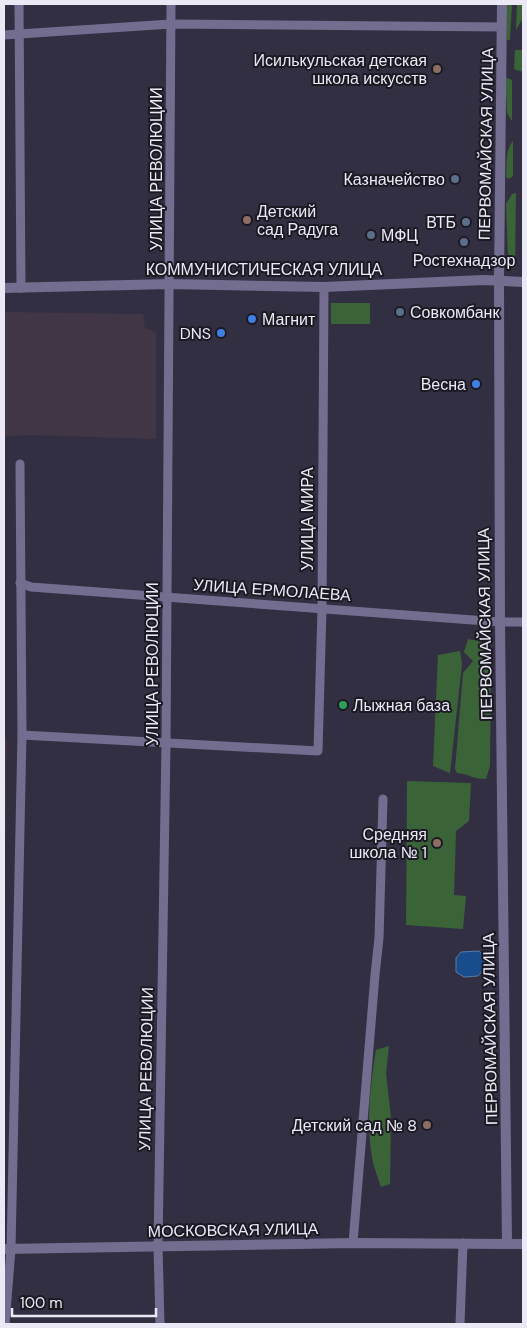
<svg xmlns="http://www.w3.org/2000/svg" width="527" height="1328" font-family="'DM Sans',sans-serif">
<style>
.commercial{fill:#49352f}
.industrial{fill:#413645}
.green{fill:#3a6338}
.water{fill:#184c8a;stroke:#577baa}
.lines{fill:none;stroke-linecap:round;stroke-linejoin:round}
.minor{stroke:#736e90;stroke-width:9}
.tertiary{stroke:#736e90;stroke-width:10}
.education-dot{fill:#8d6e63;stroke:#1b1922;stroke-width:2}
.service-dot{fill:#5c6f8a;stroke:#1b1922;stroke-width:2}
.shop-dot{fill:#3f7fe0;stroke:#1b1922;stroke-width:2}
.leisure-dot{fill:#2e9e5b;stroke:#1b1922;stroke-width:2}
.labels{text-anchor:middle;dominant-baseline:central;stroke-width:4;stroke-linejoin:round;paint-order:stroke}
.poi-label{font-size:16px;fill:#ebe9f6;stroke:#1b1922;text-anchor:end}
.street-label{font-size:16px;fill:#ebe9f6;stroke:#1b1922}
</style>
<rect width="100%" height="100%" fill="#332f43"/>
<path class="commercial" d="M4,738H7L4,902Z"/>
<path class="industrial" d="M4,312L143,314L145,328L156,332V439L31,435L4,436Z"/>
<g class="green">
<path d="M507,4H512L510,40H507Z"/>
<path d="M517,4H523V18L516,30Z"/>
<path d="M515,50H523V72L514,69Z"/>
<path d="M505,77L512,80V121L507,113Z"/>
<path d="M513,141V176L509,179L506,177C507,165 505,150 513,141Z"/>
<path d="M516,193L515,268L511,267L508,257L506,204L512,194Z"/>
<rect x="331" y="303" width="39" height="21"/>
<path d="M468,639L483,642L491,650L490,766L486,779C472,779 469,774 457,773L455,769L463,673L473,661L464,652Z"/>
<path d="M460,651L462,664L450,773L433,766L438,655Z"/>
<path d="M407,781L471,783L469,821L456,831L454,895L466,896L463,929L406,925Z"/>
<path d="M389,1046L386,1073L391,1118L390,1184L381,1187C378,1178 374,1168 372,1158C366,1123 370,1085 376,1050Z"/>
</g>
<path class="water" d="M479,951L485,958L484,969L478,976L464,977L456,972V958L461,952Z"/>
<g class="lines">
<g class="minor">
<path d="M19,4L21,288"/>
<path d="M4,35L171,24L502,27"/>
<path d="M20,583L31,587L500,622H523"/>
<path d="M22,735L318,751L322,609L324,287"/>
<path d="M353,1243L375,975L379,938L383,799"/>
<path d="M5,1324L11,1249L22,735L20,464"/>
<path d="M160,1324L158,1246L166,743L171,4"/>
<path d="M460,1324L463,1243"/>
</g>
<g class="tertiary">
<path d="M502,4L499,281L500,622L507,1244"/>
<path d="M4,288L170,284L324,287L484,280L523,282"/>
<path d="M4,1249L353,1243L523,1244"/>
</g>
</g>
<g class="education-dot">
<circle cx="437" cy="69" r="5"/>
<circle cx="247" cy="220" r="5"/>
<circle cx="437" cy="843" r="5"/>
<circle cx="427" cy="1125" r="5"/>
</g>
<g class="service-dot">
<circle cx="455" cy="179" r="5"/>
<circle cx="466" cy="222" r="5"/>
<circle cx="371" cy="235" r="5"/>
<circle cx="464" cy="242" r="5"/>
<circle cx="400" cy="312" r="5"/>
</g>
<g class="shop-dot">
<circle cx="252" cy="319" r="5"/>
<circle cx="221" cy="333" r="5"/>
<circle cx="476" cy="384" r="5"/>
</g>
<circle class="leisure-dot" cx="343" cy="705" r="5"/>
<g class="labels">
<g class="poi-label">
<text x="427" y="60">Исилькульская детская<tspan x="427" dy="18">школа искусств</tspan></text>
<text x="445" y="179">Казначейство</text>
<text x="257" y="211" text-anchor="start">Детский<tspan x="257" dy="18">сад Радуга</tspan></text>
<text x="456" y="222">ВТБ</text>
<text x="381" y="235" text-anchor="start">МФЦ</text>
<text x="464" y="260" text-anchor="middle">Ростехнадзор</text>
<text x="410" y="312" text-anchor="start">Совкомбанк</text>
<text x="262" y="319" text-anchor="start">Магнит</text>
<text x="211" y="333">DNS</text>
<text x="466" y="384">Весна</text>
<text x="353" y="705" text-anchor="start">Лыжная база</text>
<text x="427" y="834">Средняя<tspan x="427" dy="18">школа № 1</tspan></text>
<text x="417" y="1125">Детский сад № 8</text>
</g>
<g class="street-label">
<text transform="translate(486 144) rotate(-89)">ПЕРВОМАЙСКАЯ УЛИЦА</text>
<text transform="translate(156 169) rotate(-90)">УЛИЦА РЕВОЛЮЦИИ</text>
<text x="264" y="269">КОММУНИСТИЧЕСКАЯ УЛИЦА</text>
<text transform="translate(307 519) rotate(-90)">УЛИЦА МИРА</text>
<text transform="translate(272 590) rotate(4)">УЛИЦА ЕРМОЛАЕВА</text>
<text transform="translate(485 624) rotate(-91)">ПЕРВОМАЙСКАЯ УЛИЦА</text>
<text transform="translate(152 664) rotate(-90)">УЛИЦА РЕВОЛЮЦИИ</text>
<text transform="translate(490 1029) rotate(-91)">ПЕРВОМАЙСКАЯ УЛИЦА</text>
<text transform="translate(146 1069) rotate(-89)">УЛИЦА РЕВОЛЮЦИИ</text>
<text transform="translate(233 1230) rotate(-1)">МОСКОВСКАЯ УЛИЦА</text>
</g>
</g>
<rect width="527" height="1328" fill="none" stroke="#ebe9f6" stroke-width="10"/>
<path d="M12 1308v8h144v-8" fill="none" stroke="#ebe9f6" stroke-width="2.5"/>
<text x="20" y="1308" font-size="15" fill="#ebe9f6" stroke="#1b1922" stroke-width="4" paint-order="stroke">100 m</text>
</svg>
